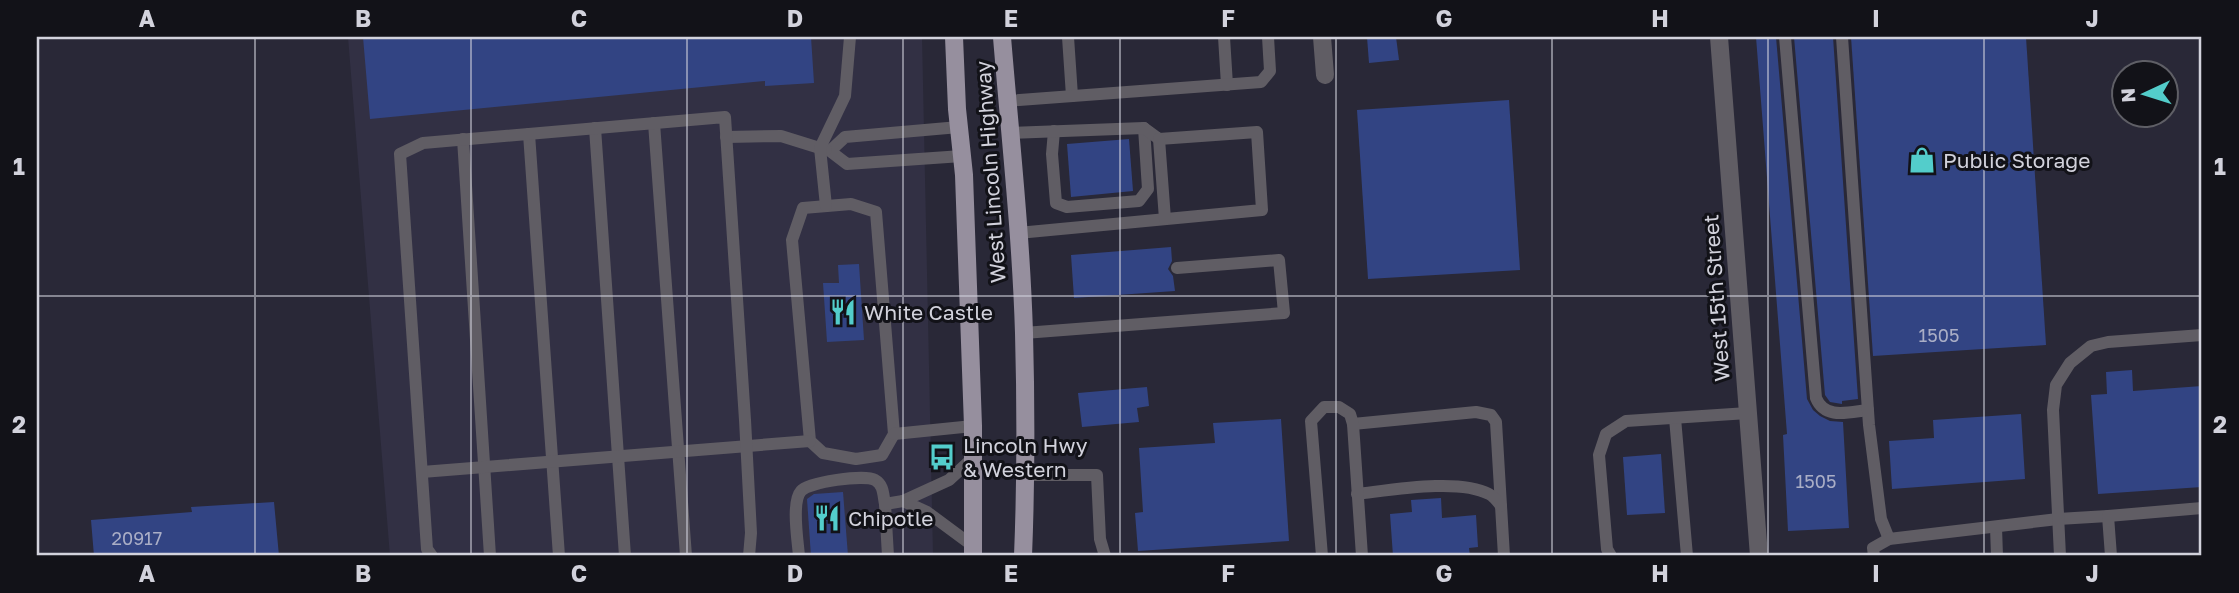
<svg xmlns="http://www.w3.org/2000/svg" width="2239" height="593" font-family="'Golos Text',sans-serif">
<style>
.built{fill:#323044}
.building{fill:#324483}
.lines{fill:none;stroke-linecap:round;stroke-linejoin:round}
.lane{stroke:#605d64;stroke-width:12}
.street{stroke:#605d64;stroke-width:18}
.primary{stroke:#968f9e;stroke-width:18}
.grid{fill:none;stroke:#d2d2dc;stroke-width:2;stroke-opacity:0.55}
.labels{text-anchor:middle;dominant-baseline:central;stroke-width:6;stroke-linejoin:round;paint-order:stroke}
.number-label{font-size:18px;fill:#aaaec6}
.poi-label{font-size:21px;fill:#d2d2dc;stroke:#121218;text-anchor:start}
.street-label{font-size:21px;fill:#d2d2dc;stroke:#121218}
.neatline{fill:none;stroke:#d2d2dc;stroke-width:2.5}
.grid-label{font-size:23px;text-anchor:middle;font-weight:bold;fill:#d2d2dc}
</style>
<rect width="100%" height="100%" fill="#292837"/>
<path class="built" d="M348,37H922L933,556H390Z"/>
<g class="building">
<path d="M363,37H811L814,83L765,86V81L370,119Z"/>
<path d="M1367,37H1396L1399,60L1369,63Z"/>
<path d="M1756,37H1776L1807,399L1813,410L1820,416L1830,421L1843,422L1849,528L1788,531L1783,435L1787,434Z"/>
<path d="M1794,37H1833L1858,399L1842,401V404L1830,402L1825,395Z"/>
<path d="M1851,37H2026L2046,345L1873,356Z"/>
<path d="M1509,100L1520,270L1368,279L1357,110Z"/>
<path d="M1129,139L1133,191L1071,197L1067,144Z"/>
<path d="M1171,247L1172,261L1168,269L1173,276L1175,291L1074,298L1071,255Z"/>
<path d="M859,264L864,340L827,342L823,283H839L838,265Z"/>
<path d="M2132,370L2133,391L2202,386V487L2098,494L2091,395L2107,394L2106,372Z"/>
<path d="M1147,387L1149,406L1137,408L1139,422L1082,427L1078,393Z"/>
<path d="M2021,414L2025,479L1892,489L1889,441L1934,438L1933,420Z"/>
<path d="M1281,419L1289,541L1138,551L1135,513L1143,512L1139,448L1215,443L1213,423Z"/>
<path d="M1661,454L1665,513L1627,515L1623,457Z"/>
<path d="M843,492L848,556H811L807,499L814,494Z"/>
<path d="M1441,498L1442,518L1476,515L1478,547L1469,548L1470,556H1393L1390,514L1412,512L1411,500Z"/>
<path d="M274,502L279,556H94L91,520L192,512L191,507Z"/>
</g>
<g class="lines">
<g class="lane">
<path d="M1068,37L1072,96"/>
<path d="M1224,37L1227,85"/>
<path d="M1785,37L1816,398C1825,420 1849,412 1868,410"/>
<path d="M1842,37L1869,425L1881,519L1889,539"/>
<path d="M1007,101L1261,82L1270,71L1268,37"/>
<path d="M654,123L686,556"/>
<path d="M959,127L845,137L830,151L847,164L962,156"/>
<path d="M595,128L625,556"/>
<path d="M1054,131L1052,154L1056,203L1067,207L1139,201L1148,189L1144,128"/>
<path d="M1010,133L1144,128L1159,139L1257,132L1262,210L1018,233"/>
<path d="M529,134L559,556"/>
<path d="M726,137L781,136L826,150"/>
<path d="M463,139L490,556"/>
<path d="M1159,139L1165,219"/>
<path d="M851,204L876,212L894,434L882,455L856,459L823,453L810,441L792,240L803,208Z"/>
<path d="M826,206L820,148L845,96L850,37"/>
<path d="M1024,333L1284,313L1279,260L1177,268"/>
<path d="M1675,418L1687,556"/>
<path d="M1353,424L1476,412L1491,415L1496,422L1504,556"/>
<path d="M894,434L973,426"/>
<path d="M422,472L810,441"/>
<path d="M1026,475H1097L1100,539L1105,556"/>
<path d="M1357,494C1392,490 1459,478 1489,494C1493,496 1498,502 1501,506"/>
<path d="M885,504L888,556"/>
<path d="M1996,527L1997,556"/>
<path d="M973,546L927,512L903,501L949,480L974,457"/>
<path d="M432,556L427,549L400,154L423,143L725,117L745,420L751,533L749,556"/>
<path d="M799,556C798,542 791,502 801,491C808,482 865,474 875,480C884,485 883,495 885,504L903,501"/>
<path d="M1322,556L1311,421L1324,407H1339L1350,414L1353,424L1362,556"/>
<path d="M1611,556L1607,549L1599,455L1606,434L1626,421L1748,413"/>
<path d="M1874,556L1873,548L1889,539L2058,519L2108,516"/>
<path d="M2060,556L2053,410L2056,385L2070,363L2091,346L2108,342L2202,335"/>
<path d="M2111,556L2108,516L2202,508"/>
</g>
<g class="street">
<path d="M1322,37L1325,75"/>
<path d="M1719,37L1759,556"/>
</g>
<g class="primary">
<path d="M954,37L957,109L964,175L973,426V556"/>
<path d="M1002,37C1010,135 1021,234 1024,333C1026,408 1026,482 1023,556"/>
</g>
</g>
<path class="grid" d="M255,37V556M471,37V556M687,37V556M903,37V556M1120,37V556M1336,37V556M1552,37V556M1768,37V556M1984,37V556M37,296H2202"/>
<defs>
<g id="shop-bare" transform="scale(2.1)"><path d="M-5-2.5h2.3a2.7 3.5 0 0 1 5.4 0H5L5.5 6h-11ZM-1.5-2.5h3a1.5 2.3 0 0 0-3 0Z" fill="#53cdcb" stroke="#121218" stroke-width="2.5" paint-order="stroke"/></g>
<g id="restaurant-bare" transform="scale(2.1)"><path d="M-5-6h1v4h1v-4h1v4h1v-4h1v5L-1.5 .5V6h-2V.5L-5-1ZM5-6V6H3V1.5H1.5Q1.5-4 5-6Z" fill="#53cdcb" stroke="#121218" stroke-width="2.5" paint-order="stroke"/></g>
<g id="bus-bare" transform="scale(2.1)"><path d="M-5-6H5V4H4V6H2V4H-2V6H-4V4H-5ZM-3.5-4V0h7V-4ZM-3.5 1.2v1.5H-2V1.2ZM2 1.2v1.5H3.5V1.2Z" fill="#53cdcb" stroke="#121218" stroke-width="2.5" paint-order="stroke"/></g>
</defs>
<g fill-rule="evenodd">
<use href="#shop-bare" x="1922" y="160"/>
<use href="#restaurant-bare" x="843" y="312"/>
<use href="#bus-bare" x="942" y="457"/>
<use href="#restaurant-bare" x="827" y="518"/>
</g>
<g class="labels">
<g class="number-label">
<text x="1939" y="335">1505</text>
<text x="1816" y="481">1505</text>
<text x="137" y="538">20917</text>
</g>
<g class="poi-label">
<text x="1943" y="160">Public Storage</text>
<text x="864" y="312">White Castle</text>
<text x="963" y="445">Lincoln Hwy<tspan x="963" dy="24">&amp; Western</tspan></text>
<text x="848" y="518">Chipotle</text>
</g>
<g class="street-label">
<text transform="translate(990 172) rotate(-94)">West Lincoln Highway</text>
<text transform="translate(1716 298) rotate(-94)">West 15th Street</text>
</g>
</g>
<rect width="2239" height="593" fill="none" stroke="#121218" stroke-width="77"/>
<g transform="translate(2145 94) rotate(266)"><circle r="33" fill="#121218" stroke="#5f5f66" stroke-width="2"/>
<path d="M0-5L12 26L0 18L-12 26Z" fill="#53cdcb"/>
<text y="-10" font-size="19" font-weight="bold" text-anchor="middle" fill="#d2d2dc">N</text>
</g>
<rect x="38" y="38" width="2162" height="516" class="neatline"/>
<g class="grid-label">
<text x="147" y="27">A</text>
<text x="363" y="27">B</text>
<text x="579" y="27">C</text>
<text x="795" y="27">D</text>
<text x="1011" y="27">E</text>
<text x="1228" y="27">F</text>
<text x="1444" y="27">G</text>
<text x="1660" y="27">H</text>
<text x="1876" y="27">I</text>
<text x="2092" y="27">J</text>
<text x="19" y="175">1</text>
<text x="2220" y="175">1</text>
<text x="19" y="433">2</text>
<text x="2220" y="433">2</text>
<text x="147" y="582">A</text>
<text x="363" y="582">B</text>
<text x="579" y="582">C</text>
<text x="795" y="582">D</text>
<text x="1011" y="582">E</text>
<text x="1228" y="582">F</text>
<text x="1444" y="582">G</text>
<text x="1660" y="582">H</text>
<text x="1876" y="582">I</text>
<text x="2092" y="582">J</text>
</g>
</svg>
